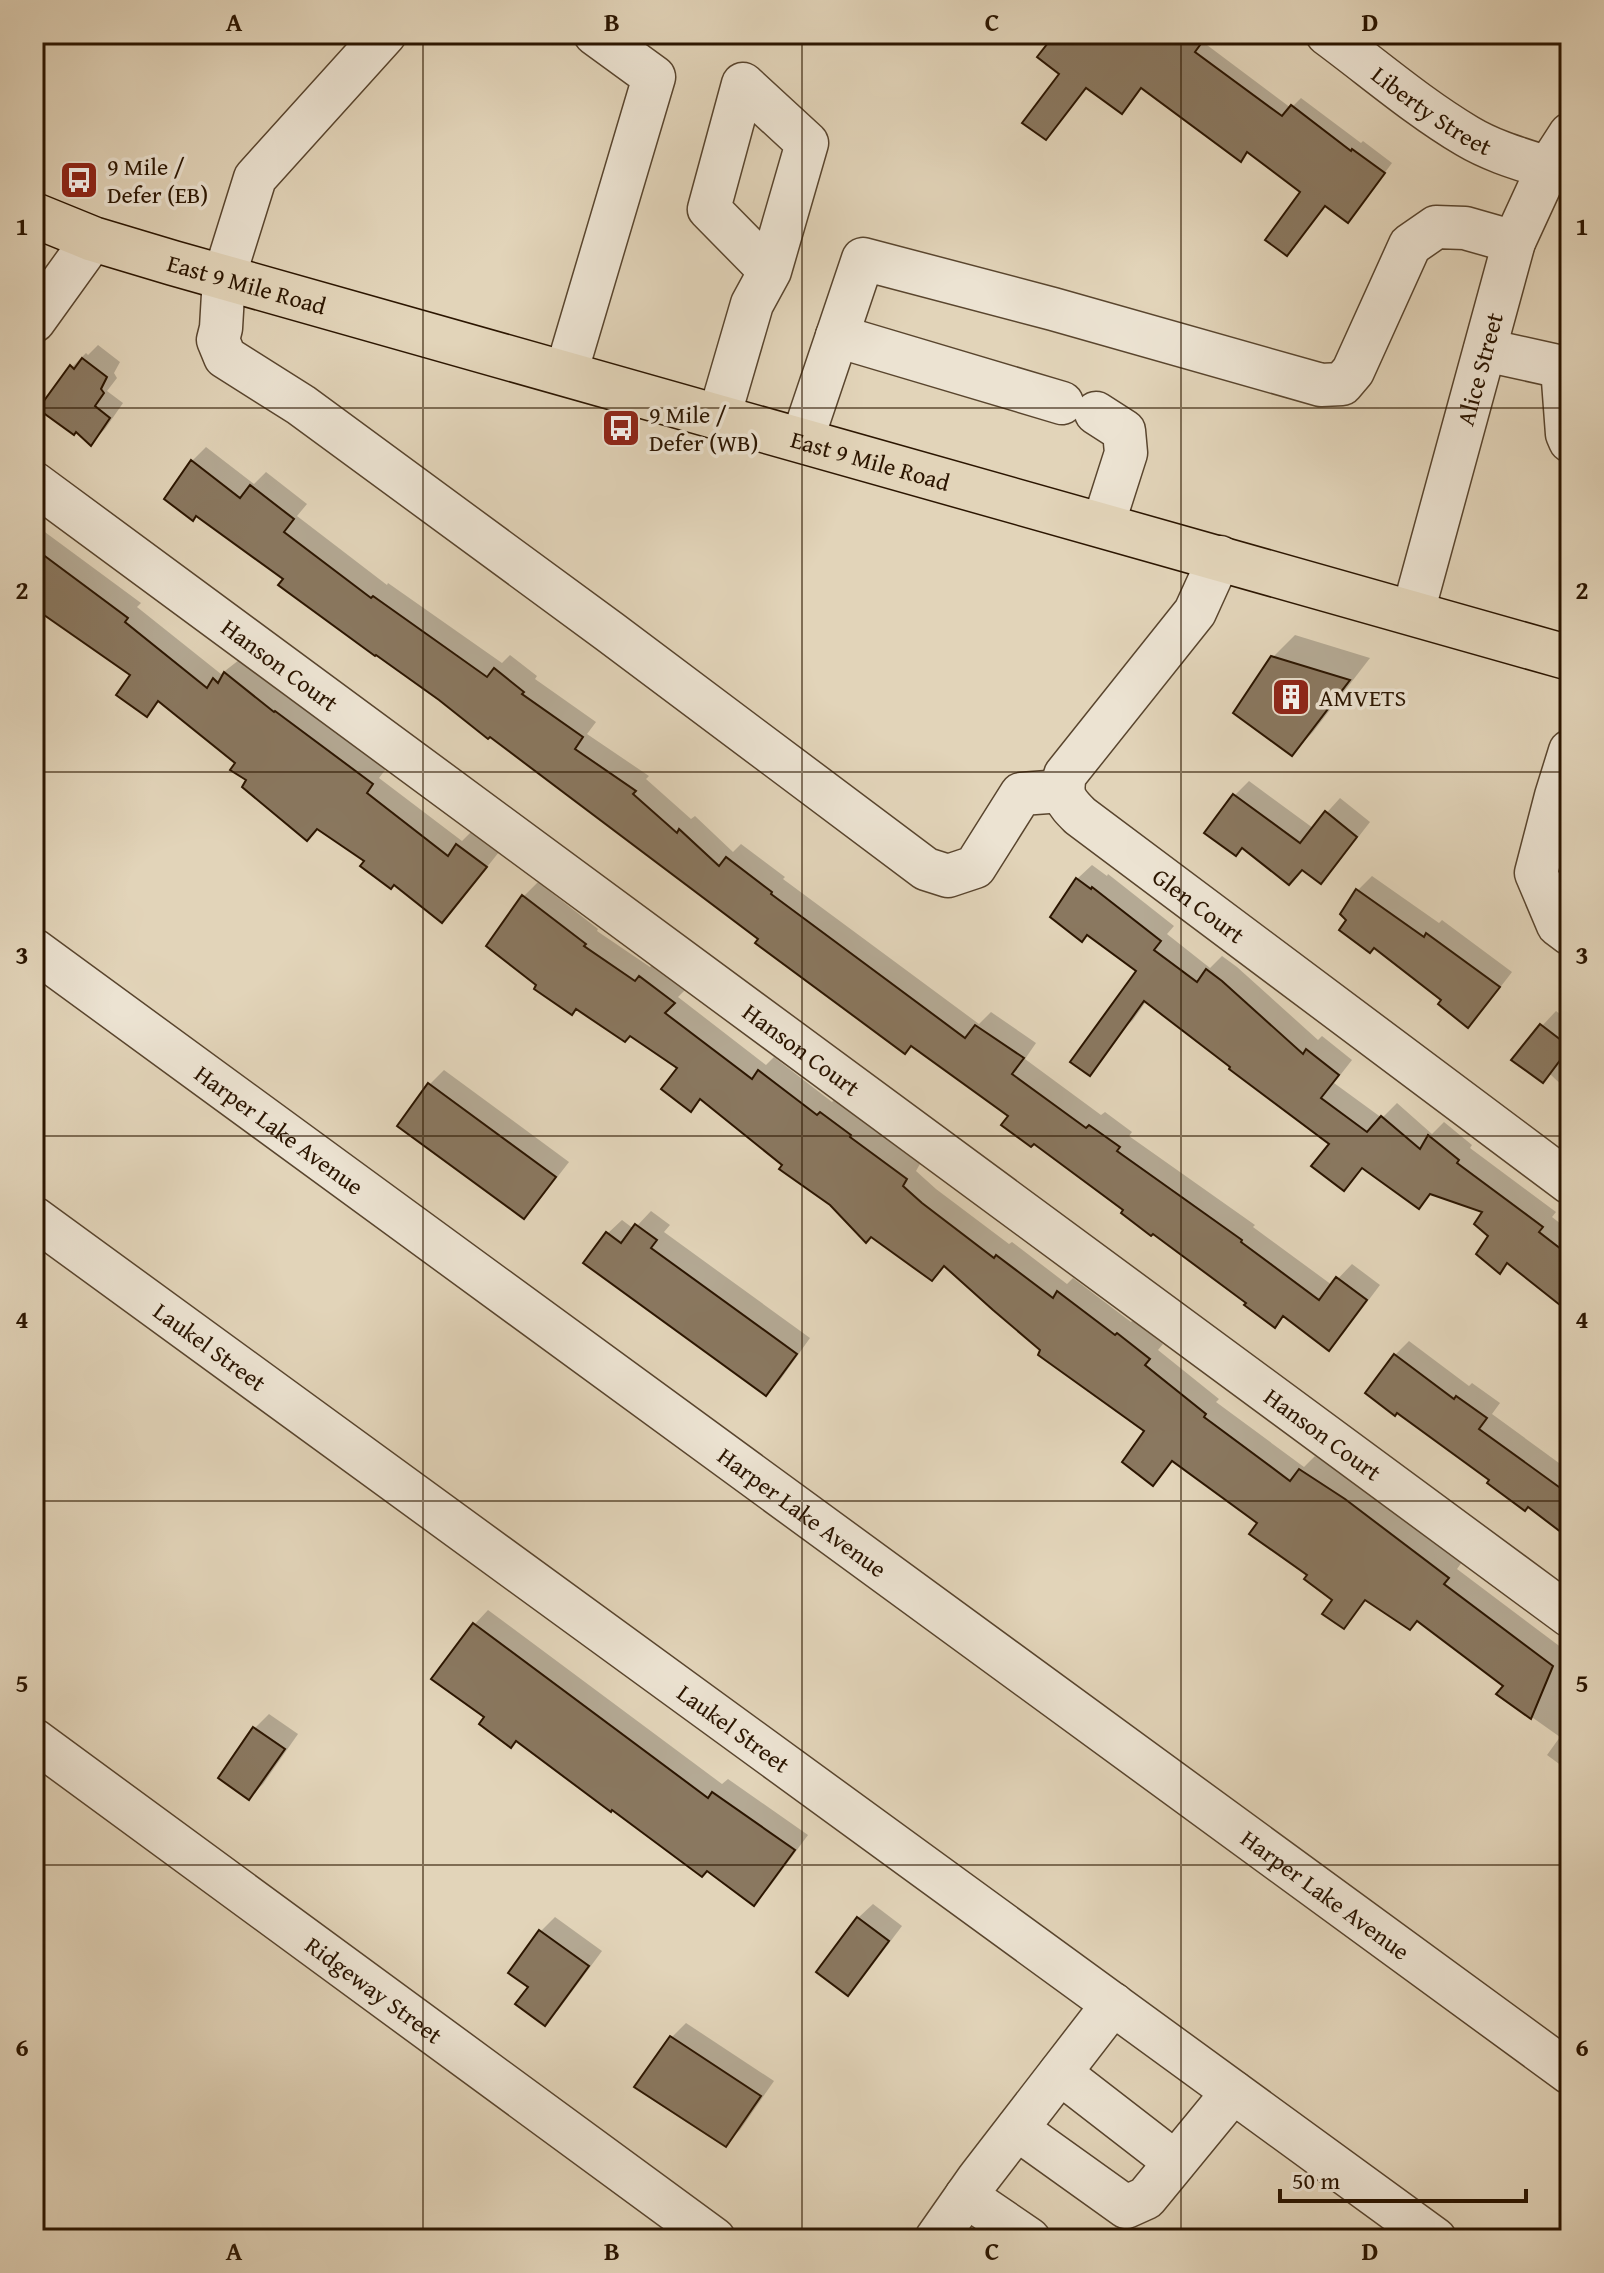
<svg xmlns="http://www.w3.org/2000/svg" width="1604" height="2273" font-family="'Gentium Book Plus',serif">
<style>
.shadow{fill:#0003}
.building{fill:#8a7860;stroke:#2b1500;stroke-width:2}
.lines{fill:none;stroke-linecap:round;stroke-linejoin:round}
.minor-casing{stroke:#59452e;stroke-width:45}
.major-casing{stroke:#2b1500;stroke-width:47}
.minor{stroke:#ece3d2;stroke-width:42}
.major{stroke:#e2d4b9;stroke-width:44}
.grid{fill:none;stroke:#2b1500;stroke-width:2;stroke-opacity:0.55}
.labels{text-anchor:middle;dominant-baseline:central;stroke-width:7;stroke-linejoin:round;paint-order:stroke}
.street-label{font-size:24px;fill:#2b1500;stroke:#ece3d2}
.poi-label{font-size:24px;fill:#2b1500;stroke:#ece3d2;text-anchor:start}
.neatline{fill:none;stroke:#2b1500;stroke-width:3}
.grid-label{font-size:26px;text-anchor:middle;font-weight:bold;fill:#2b1500}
</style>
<rect width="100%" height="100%" fill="#e2d4b9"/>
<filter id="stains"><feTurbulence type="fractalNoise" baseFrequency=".0025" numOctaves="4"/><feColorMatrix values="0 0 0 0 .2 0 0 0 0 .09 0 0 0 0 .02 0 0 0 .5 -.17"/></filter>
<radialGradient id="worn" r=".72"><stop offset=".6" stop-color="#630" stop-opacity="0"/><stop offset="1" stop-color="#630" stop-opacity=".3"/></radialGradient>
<g class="shadow">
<path d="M1052,34H1208L1203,42L1291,108L1301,98L1361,143L1363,141L1392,163L1356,211L1326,204L1303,192L1249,151L1241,160L1143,86L1122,112L1087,86L1046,138L1062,73L1053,41L1049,38Z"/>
<path d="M98,345L120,362L114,373L117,378L107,391L123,403L105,429L91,443L72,367L86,353L88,355Z"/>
<path d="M206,447L254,484L266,472L307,504L297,516L387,585L388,583L502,663L510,655L537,676L535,679L596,722L587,734L649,776L646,779L691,819L695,816L733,852L741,844L785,877L783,879L979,1024L991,1012L1036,1043L1025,1059L1101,1115L1105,1112L1132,1132L1129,1136L1255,1225L1253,1227L1332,1285L1352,1264L1380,1285L1343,1334L1328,1348L1285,1315L1275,1325L1249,1302L1126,1210L1010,1115L761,938L285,578L192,461Z"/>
<path d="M34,524L141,603L137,607L221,674L239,660L289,699L290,698L386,769L379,778L462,841L472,831L499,852L456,906L442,920L366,860L248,780L237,763L161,700L147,714L133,675L45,613L43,615L34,608Z"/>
<path d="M1295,635L1370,658L1313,732L1292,754L1273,657Z"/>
<path d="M1249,781L1313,828L1340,798L1370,822L1335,867L1321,881L1303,869L1207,832L1235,795Z"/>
<path d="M1092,865L1107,876L1108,874L1174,926L1167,934L1210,968L1222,956L1237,967L1318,1040L1322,1036L1352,1060L1334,1083L1382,1118L1397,1103L1432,1134L1444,1122L1472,1145L1470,1148L1556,1212L1552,1217L1570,1231V1310L1509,1262L1500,1271L1485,1211L1432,1193L1419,1206L1364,1167L1344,1188L1332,1143L1147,1000L1133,1020L1118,1034L1138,970L1077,879Z"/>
<path d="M1372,876L1439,923L1442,920L1512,972L1482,1011L1468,1025L1443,1000L1348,920L1358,890Z"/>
<path d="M538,882L598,929L597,931L650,967L654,963L687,988L678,997L766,1065L774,1057L832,1102L835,1099L864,1120L863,1122L920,1164L916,1171L936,1189L1009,1244L1012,1242L1067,1284L1073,1278L1131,1322L1133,1320L1163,1344L1158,1350L1219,1399L1216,1402L1304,1467L1315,1456L1359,1485L1462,1562L1457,1569L1566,1651L1570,1656V1772L1547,1755L1560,1737L1499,1694L1506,1685L1418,1619L1367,1599L1343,1626L1335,1599L1260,1523L1174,1460L1153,1483L1147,1431L1043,1349L946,1264L932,1279L831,1203L702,1098L691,1109L680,1067L630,1034L539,985L488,945L524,896Z"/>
<path d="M1556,1011L1570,1022V1093L1550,1074L1542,1026Z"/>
<path d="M444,1070L569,1162L538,1202L524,1216L430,1084Z"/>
<path d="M651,1211L670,1225L664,1232L810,1338L780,1380L765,1394L607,1234L622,1220L634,1229Z"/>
<path d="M1409,1341L1469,1386L1472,1383L1500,1403L1492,1414L1570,1471V1531L1492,1480L1395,1355Z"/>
<path d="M488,1610L722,1784L728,1779L808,1835L768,1889L754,1903L486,1717L474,1625Z"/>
<path d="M269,1714L298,1734L263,1784L249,1798L220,1778L255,1728Z"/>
<path d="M873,1904L902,1926L862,1979L848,1994L858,1918Z"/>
<path d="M555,1917L602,1951L559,2009L545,2023L530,1987L511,1973L541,1931Z"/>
<path d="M686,2023L774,2081L740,2130L725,2144L671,2038Z"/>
</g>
<g class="building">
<path d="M1055,34H1208L1195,52L1282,116L1291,105L1351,151L1352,149L1385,173L1348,223L1325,206L1287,256L1265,240L1300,192L1247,152L1241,162L1141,88L1122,114L1086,88L1046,140L1022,123L1059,74L1037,57Z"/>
<path d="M82,358L107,377L101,389L104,393L95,406L110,418L91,446L76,432L74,435L38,409L70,365L74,369Z"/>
<path d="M191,460L240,498L250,485L294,519L284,532L371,598L373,596L487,677L494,668L524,692L522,694L583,737L575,749L636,791L633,794L677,833L679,829L719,866L726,857L772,892L771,894L965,1038L975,1025L1024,1058L1012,1074L1086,1128L1089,1125L1120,1147L1117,1151L1242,1240L1241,1242L1319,1300L1336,1277L1367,1300L1329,1351L1283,1316L1275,1328L1244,1305L1246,1303L1153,1234L1151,1236L1121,1213L1123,1210L1034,1144L1031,1147L1001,1125L1008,1116L911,1046L905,1054L755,943L758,939L490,737L488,739L439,700L376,655L375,656L278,585L283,579L196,516L193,521L164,499Z"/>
<path d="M34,548L128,618L125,622L207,688L213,678L218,683L224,672L274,712L275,711L373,784L367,793L448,856L456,844L487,867L442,923L394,885L391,889L360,866L364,861L317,829L307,841L242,787L246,780L230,770L235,763L158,701L147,717L116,695L130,675L34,608Z"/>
<path d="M1271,656L1350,680L1292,756L1233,713Z"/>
<path d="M1233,794L1300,843L1325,811L1357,837L1321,884L1302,870L1289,885L1242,848L1236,856L1204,833Z"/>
<path d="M1076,878L1091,889L1092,887L1161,941L1154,950L1197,982L1206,969L1222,981L1303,1054L1306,1049L1339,1075L1321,1098L1367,1132L1381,1116L1420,1149L1428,1135L1459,1160L1457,1163L1543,1227L1539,1232L1570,1256V1313L1507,1263L1500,1274L1476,1254L1488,1236L1474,1224L1482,1212L1430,1194L1419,1209L1362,1168L1344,1191L1311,1166L1329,1144L1229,1069L1230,1067L1144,1001L1090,1076L1070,1062L1136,971L1087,935L1082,942L1050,917Z"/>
<path d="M1356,889L1424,937L1426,933L1500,987L1468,1028L1438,1004L1441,1000L1374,948L1370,953L1339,930L1346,920L1340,914Z"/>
<path d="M522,895L586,944L584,946L635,981L639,976L675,1003L665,1013L752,1079L758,1070L817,1115L820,1112L851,1135L850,1137L907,1179L903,1186L922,1203L994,1258L996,1255L1053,1298L1057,1291L1115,1335L1117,1333L1150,1359L1145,1365L1206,1414L1204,1417L1290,1481L1299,1469L1345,1499L1449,1578L1444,1584L1553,1666L1531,1719L1496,1694L1503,1686L1417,1621L1410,1630L1365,1600L1344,1629L1322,1614L1332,1600L1304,1579L1307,1575L1249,1534L1257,1523L1172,1461L1153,1486L1122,1462L1144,1431L1038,1355L1040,1350L993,1310L944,1266L932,1281L871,1237L866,1243L830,1205L779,1169L782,1165L700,1099L691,1112L661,1089L677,1068L630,1036L625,1042L576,1009L572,1015L534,989L536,985L486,946Z"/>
<path d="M1540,1024L1570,1047L1543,1083L1511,1060Z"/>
<path d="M428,1083L556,1177L524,1219L397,1126Z"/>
<path d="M635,1224L657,1240L651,1248L797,1354L766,1396L583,1263L606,1232L621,1243Z"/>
<path d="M1394,1354L1454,1399L1456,1396L1487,1418L1479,1429L1570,1495V1539L1528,1507L1525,1511L1487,1483L1489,1480L1397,1413L1395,1416L1365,1393Z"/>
<path d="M473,1623L708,1798L712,1792L795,1850L754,1906L707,1871L702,1877L612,1810L611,1812L516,1741L511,1748L479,1724L484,1717L431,1679Z"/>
<path d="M253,1727L285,1749L249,1800L218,1778Z"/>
<path d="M857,1917L889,1941L848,1996L816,1972Z"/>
<path d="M539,1930L589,1966L545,2026L515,2004L528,1987L508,1973Z"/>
<path d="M670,2036L761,2096L726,2147L634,2087Z"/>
</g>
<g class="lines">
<g class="minor-casing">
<g id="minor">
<path d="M385,34L255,178L224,277L221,328L218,340L225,357L301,405L610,632L926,869L948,876L975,867L1021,794L1062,791"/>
<path id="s1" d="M1327,34C1373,68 1418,107 1467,136C1492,151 1520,159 1548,168"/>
<path d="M34,321L93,239"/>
<path d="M837,336L1062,403"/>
<path d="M1485,350L1562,367L1570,363"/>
<path d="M1562,367L1567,434L1570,441"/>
<path d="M566,373L654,77L595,34"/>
<path d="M1096,413L1124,431L1126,453L1103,525"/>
<path d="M719,417L752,304L770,271L807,143L743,84L709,209L770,271"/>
<path d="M802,440L863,259L1053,309L1321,385L1342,384L1353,371L1410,245L1436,227L1465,228L1514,242"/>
<path id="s2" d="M34,483L1570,1616"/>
<path id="s3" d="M1220,557L1195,612L1065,775C1061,796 1065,801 1080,816L1570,1183"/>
<path id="s4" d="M1413,612L1514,242L1548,168L1570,134"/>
<path d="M1570,751L1556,796L1536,873L1558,925L1570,934"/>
<path id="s5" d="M34,950L1570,2073"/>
<path id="s6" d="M34,1218L1435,2239"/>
<path id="s7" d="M34,1740L714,2239"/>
<path d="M1060,2073L1175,2162"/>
<path d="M1017,2129L1126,2207L1146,2198L1233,2092"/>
<path d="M966,2196L1029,2239"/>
<path d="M936,2239L978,2179L1113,2004"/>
</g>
</g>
<g class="major-casing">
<g id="major">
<path id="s8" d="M34,215L93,239L173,263L1570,658"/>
</g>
</g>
<use href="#minor" class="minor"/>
<use href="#major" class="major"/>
</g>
<path class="grid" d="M423,34V2239M802,34V2239M1181,34V2239M34,408H1570M34,772H1570M34,1136H1570M34,1501H1570M34,1865H1570"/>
<defs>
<g id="bus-square" transform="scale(2)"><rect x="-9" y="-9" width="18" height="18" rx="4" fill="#8f2418" stroke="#ece3d2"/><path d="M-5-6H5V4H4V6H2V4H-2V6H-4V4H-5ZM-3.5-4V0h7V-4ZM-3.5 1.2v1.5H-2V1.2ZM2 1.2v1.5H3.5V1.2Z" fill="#fff"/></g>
<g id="building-square" transform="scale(2)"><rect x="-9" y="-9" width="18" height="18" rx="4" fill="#8f2418" stroke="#ece3d2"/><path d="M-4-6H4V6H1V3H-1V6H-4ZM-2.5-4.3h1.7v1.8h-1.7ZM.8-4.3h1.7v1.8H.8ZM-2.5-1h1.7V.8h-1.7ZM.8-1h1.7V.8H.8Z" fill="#fff"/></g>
</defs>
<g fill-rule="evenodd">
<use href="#bus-square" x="79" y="180"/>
<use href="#bus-square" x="621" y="428"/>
<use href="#building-square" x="1291" y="697"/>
</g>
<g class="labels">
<g class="street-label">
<text stroke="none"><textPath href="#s1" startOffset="130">Liberty Street</textPath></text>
<text stroke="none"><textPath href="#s8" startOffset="224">East 9 Mile Road</textPath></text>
<text stroke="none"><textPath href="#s4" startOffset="252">Alice Street</textPath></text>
<text stroke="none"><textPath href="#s8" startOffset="872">East 9 Mile Road</textPath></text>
<text stroke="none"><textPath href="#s2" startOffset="306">Hanson Court</textPath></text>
<text stroke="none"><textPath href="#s3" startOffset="464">Glen Court</textPath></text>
<text stroke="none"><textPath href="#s2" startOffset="954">Hanson Court</textPath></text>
<text stroke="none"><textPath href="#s5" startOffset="304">Harper Lake Avenue</textPath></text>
<text stroke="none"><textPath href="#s6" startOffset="218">Laukel Street</textPath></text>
<text stroke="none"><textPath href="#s2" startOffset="1602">Hanson Court</textPath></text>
<text stroke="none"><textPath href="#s5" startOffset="952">Harper Lake Avenue</textPath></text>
<text stroke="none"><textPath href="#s6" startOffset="866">Laukel Street</textPath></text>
<text stroke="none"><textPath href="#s5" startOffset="1600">Harper Lake Avenue</textPath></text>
<text stroke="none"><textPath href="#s7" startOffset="422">Ridgeway Street</textPath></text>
</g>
<g class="poi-label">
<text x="107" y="166">9 Mile /<tspan x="107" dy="28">Defer (EB)</tspan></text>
<text x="649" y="414">9 Mile /<tspan x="649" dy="28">Defer (WB)</tspan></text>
<text x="1319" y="697">AMVETS</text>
</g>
</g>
<rect width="1604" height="2273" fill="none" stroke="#e2d4b9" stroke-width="88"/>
<path d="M1280 2189v12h246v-12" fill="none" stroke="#2b1500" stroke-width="4"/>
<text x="1292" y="2189" font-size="24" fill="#2b1500" stroke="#ece3d2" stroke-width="6" paint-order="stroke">50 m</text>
<rect x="44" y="44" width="1516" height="2185" class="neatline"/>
<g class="grid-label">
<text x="234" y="31">A</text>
<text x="612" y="31">B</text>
<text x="992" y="31">C</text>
<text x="1370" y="31">D</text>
<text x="22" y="235">1</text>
<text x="1582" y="235">1</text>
<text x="22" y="599">2</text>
<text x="1582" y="599">2</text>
<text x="22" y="964">3</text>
<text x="1582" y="964">3</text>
<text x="22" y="1328">4</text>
<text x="1582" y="1328">4</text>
<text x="22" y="1692">5</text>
<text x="1582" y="1692">5</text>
<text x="22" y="2056">6</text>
<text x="1582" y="2056">6</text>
<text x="234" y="2260">A</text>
<text x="612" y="2260">B</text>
<text x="992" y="2260">C</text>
<text x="1370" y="2260">D</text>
</g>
<rect width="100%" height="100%" filter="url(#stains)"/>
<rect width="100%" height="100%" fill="url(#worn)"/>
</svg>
